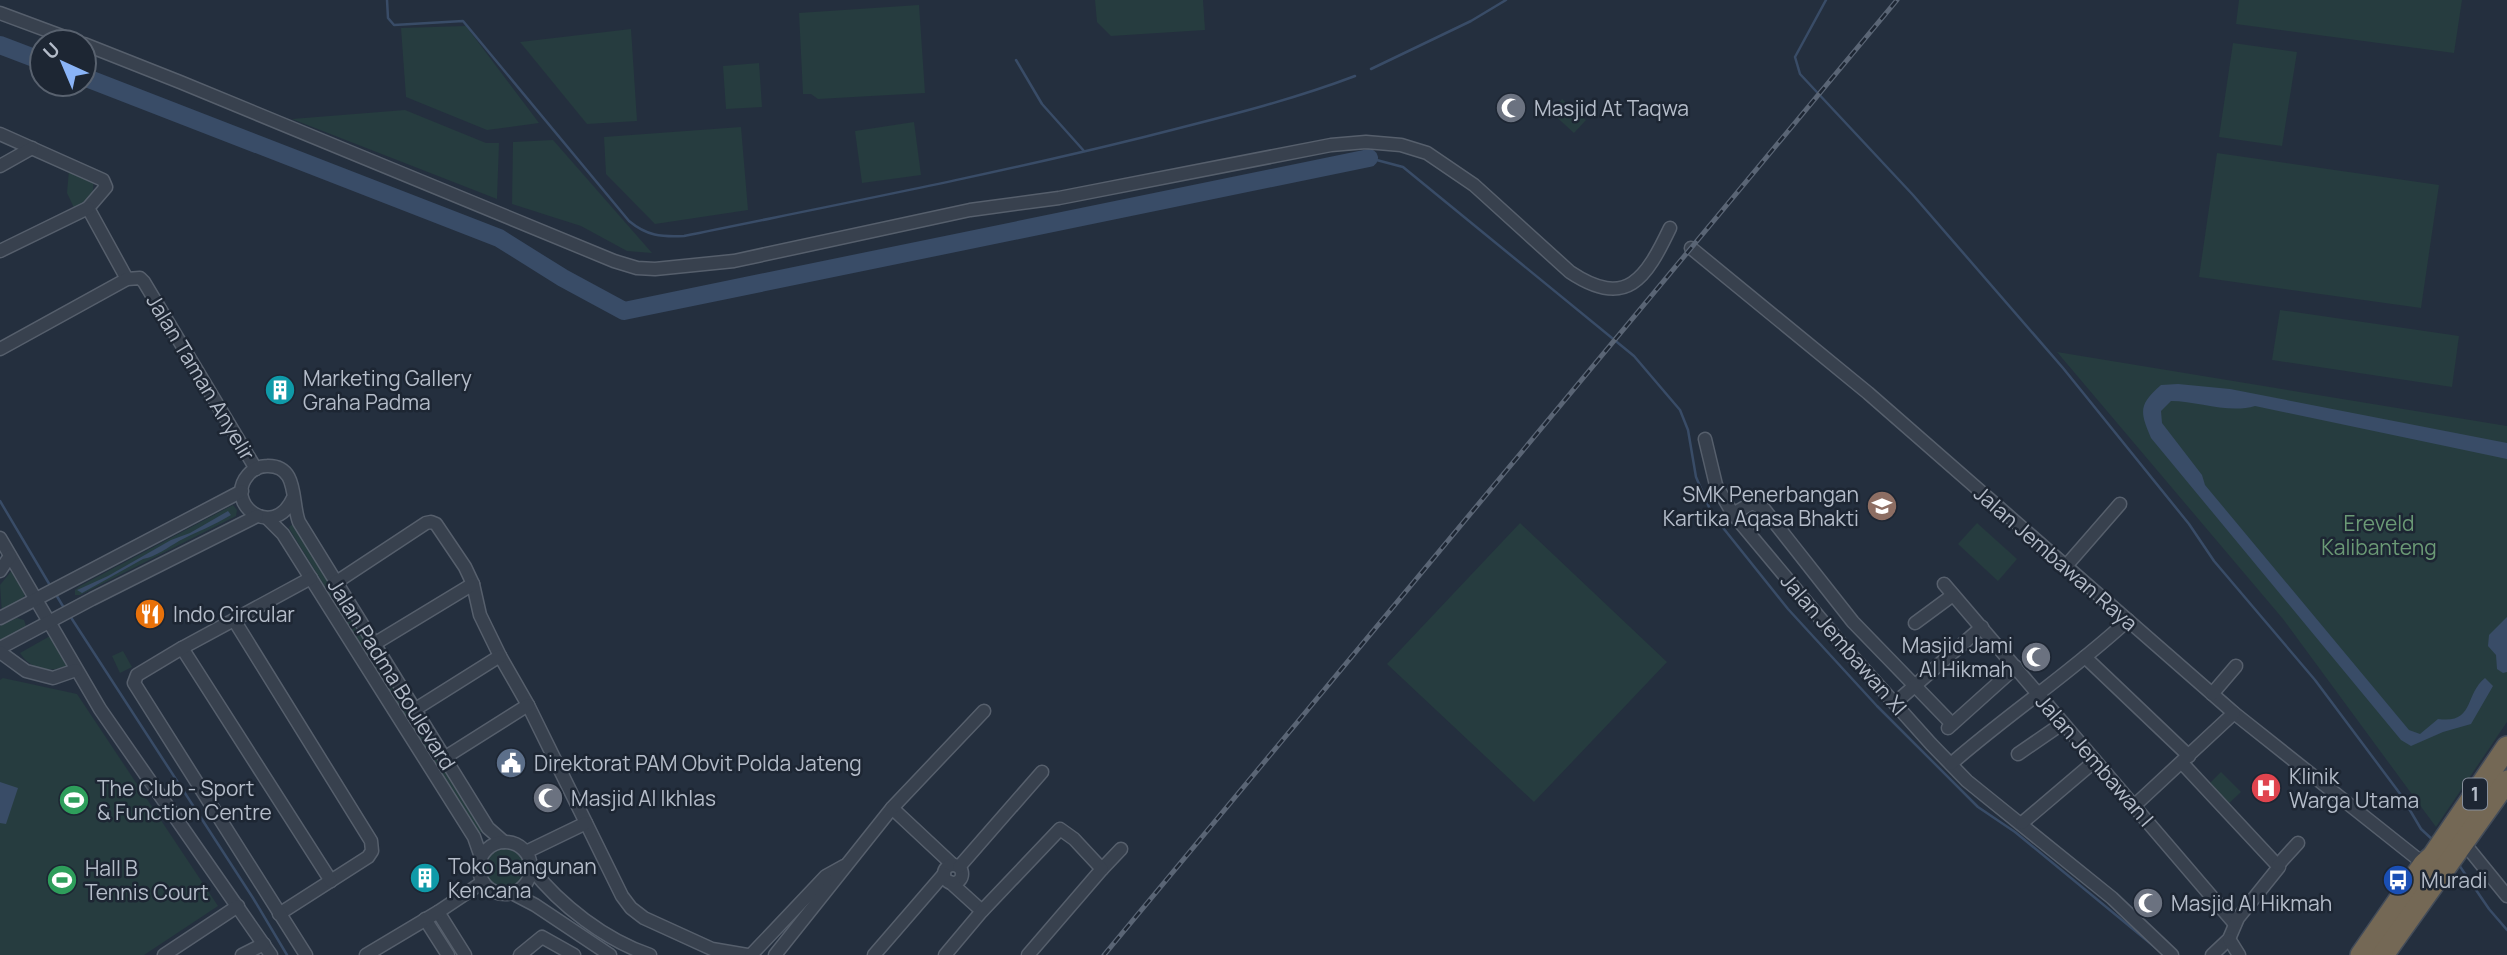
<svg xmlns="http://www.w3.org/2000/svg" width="2507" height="955" font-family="Manrope,sans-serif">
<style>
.green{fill:#263c3f}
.water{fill:#394c67}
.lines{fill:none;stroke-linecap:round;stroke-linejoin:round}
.stream{stroke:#394c67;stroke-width:2.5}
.river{stroke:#394c67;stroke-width:18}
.street-casing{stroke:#565f6c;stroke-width:15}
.highway-casing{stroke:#434c59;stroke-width:24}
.street{stroke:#38414e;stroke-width:12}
.highway{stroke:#746855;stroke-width:21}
.rail-casing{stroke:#5a6575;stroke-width:5}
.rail{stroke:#1d2633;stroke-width:2.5;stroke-dasharray:8;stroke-linecap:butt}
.labels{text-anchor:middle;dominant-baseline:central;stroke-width:5;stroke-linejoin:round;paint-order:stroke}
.shield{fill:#1d2633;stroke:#878f9c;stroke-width:2}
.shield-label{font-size:19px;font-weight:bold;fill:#b4bcc9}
.poi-label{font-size:21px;fill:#b4bcc9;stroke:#1d2633;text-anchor:start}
.street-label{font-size:21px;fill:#b4bcc9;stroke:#1d2633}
.park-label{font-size:21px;fill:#6b9a76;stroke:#1d2633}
</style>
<rect width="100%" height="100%" fill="#242f3e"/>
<g class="green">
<path d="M1095,0H1203L1205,30L1111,36L1097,22Z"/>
<path d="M2239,0H2462L2454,53L2236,24Z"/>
<path d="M919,5L925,93L818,99L811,94H803L799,13Z"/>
<path d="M466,26L539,123L487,130L406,97L401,28Z"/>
<path d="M631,29L637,121L587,124L520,42Z"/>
<path d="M2233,43L2297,52L2282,146L2219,137Z"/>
<path d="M759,63L762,107L726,109L723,66Z"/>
<path d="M1562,99L1586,120L1574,133L1551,112Z"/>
<path d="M405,110L486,143H499L497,199L292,119Z"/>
<path d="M914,122L921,175L862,183L855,131Z"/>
<path d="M741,127L748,210L655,224L606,174L604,137Z"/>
<path d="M553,140L652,253L627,251L581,226L512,204L513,142Z"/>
<path d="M2217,153L2439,185L2421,308L2199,277Z"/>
<path d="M69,170L93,180C95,196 88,201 75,210L67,193Z"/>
<path d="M2280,310L2459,336L2452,387L2272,360Z"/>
<path d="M2057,352L2507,426V722L2436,827L2283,619Z"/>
<path d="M233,505L237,510L236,516L80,595H75V590L80,586Z"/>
<path d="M1520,523L1667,662L1534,802L1387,664Z"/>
<path d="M1977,523L2017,559L1998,581L1958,544Z"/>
<path d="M293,524L296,525L484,832H477L290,530L289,527Z"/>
<path d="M13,569L26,592C23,602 11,607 2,613L0,585Z"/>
<path d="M17,618L24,620L27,629L0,646V626Z"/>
<path d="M50,636L71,664C53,673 32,672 20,653Z"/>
<path d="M123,651L132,667L120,673L112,656Z"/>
<path d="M3,678L77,694L218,906L144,955H0V680Z"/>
<path d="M2221,772L2241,792L2227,805L2208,785Z"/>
<circle cx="505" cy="868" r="21"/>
</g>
<g class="water">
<path d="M2178,384L2230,389L2507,443V459L2255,406C2229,414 2198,401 2171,401L2161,411L2162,423L2202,475L2205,485L2409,730L2420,734L2438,719C2475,724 2464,695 2485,678L2493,686L2471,724L2443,732L2411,746L2401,740L2151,438C2140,412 2138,405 2161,385Z"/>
<path d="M228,511L231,515C215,525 196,532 179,541C167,548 157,556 143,559L82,593L77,590L108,576L171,540L190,533Z"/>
<path d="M2507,617V672L2503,673L2497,669L2496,655L2488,646L2489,635Z"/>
<path d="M0,782L18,788L6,824L0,823Z"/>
</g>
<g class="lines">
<g class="stream">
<path d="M387,0L388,18L394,25L463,21L629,221C647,236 661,237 684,236C835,205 986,176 1136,139C1210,120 1284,103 1355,76"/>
<path d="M1826,0L1795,57L1800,74L1913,195L2063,368L2189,524L2214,561L2315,680L2401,795L2421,829L2434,841"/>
<path d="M1016,60L1042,104L1084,151"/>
<path d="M1371,69L1471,21L1506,0"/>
<path d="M1369,158L1403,167L1634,356L1680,410L1688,430L1696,477L1712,514L1788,609L1877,706L1978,807L2015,832L2156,948"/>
<path d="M0,501L51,587"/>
<path d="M55,593L64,608"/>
<path d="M70,616L253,898L287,955"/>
<path d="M2459,865L2489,909L2507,930"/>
</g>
<g class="river">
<path d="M0,45L42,61"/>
<path d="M84,77L499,238L563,278L624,311L1369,158"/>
</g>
<g class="street-casing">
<g id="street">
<path d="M0,13L78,42"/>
<path d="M84,44L180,82L614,261L637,268L655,269L734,261L970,210L1059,198L1331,145L1366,142L1401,145L1427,153L1474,185L1570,272C1627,310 1646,278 1670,228"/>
<path d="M0,134L103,180L106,187L88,208L127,279"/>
<path d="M0,166L32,148"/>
<path d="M1691,248L1868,393L2234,713L2424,864"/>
<path d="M0,251L88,208"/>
<path d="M0,349L127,279L140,278L144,282L256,469"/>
<path d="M1705,439L1716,485L1733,514L1845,648L1931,744L1967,781L2112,898L2172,955"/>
<path d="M293,498C274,541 223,504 248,475C253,469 260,466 267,466C299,465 291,502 299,522L488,828L504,842"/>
<path d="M1733,514L1752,503L1764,509L1853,622L1952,724"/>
<path d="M267,518L283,534L474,837L481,857"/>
<path d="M0,538L100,709L271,955"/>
<path d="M2066,566L2120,504"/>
<path d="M0,571L10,556"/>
<path d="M335,583L426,523L431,522L436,524L465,567L473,584L480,615L500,656L528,705L622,896L631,908L644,918L712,949L747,955"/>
<path d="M1944,584L2235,924"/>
<path d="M0,618L242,491"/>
<path d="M234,620L371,841L372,851L368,857L279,914"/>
<path d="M1915,623L1953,595"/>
<path d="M374,644L473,584"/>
<path d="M0,648L92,599L257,516"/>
<path d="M182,648L331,881"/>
<path d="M0,652L26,671L53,678L76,670"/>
<path d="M2085,657L2189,756"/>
<path d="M2212,694L2236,666"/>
<path d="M1895,703L1982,627"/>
<path d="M414,710L500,656"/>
<path d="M1948,728L2016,667"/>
<path d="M2018,754L2063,723"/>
<path d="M444,758L528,705"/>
<path d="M2182,763L2279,867L2238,918L2229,939L2212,955"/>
<path d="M1951,764C2008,714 2072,672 2128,620"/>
<path d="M2134,806L2234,713"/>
<path d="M892,808L953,865"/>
<path d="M2022,823L2095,761"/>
<circle cx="505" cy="868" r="26"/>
<path d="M2464,843L2507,896"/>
<path d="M526,852L586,823"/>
<circle cx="953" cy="874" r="9"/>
<path d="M2278,865L2298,843"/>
<path d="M959,867L1042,772"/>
<path d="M531,868C560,905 605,940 650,955"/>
<path d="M1102,869L1121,849"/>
<path d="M950,882L982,911"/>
<path d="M512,893L535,905L610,955"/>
<path d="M438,912L465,955"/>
<path d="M425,919L448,955"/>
<path d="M2229,939L2239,955"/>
<path d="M164,955L238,906"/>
<path d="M242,955L264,944"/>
<path d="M306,955L134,683L137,675L182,648L311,578"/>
<path d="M366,955L438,912L483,882"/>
<path d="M520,955L542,937L574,955"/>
<path d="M751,955L826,876L844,866"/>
<path d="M775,955L892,808L984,711"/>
<path d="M874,955L944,874"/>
<path d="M945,955L982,911L1060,829L1074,839L1102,869L1028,955"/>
</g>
</g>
<g class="highway-casing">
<g id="highway">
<path d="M2361,955L2424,864L2433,856L2507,747"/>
<path d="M2383,955L2507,781"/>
</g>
</g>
<use href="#street" class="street"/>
<use href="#highway" class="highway"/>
<g class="rail-casing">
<path id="rail" d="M1104,955L1897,0"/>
</g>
<use href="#rail" class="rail"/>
</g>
<defs>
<g id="mosque-disc" transform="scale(1.575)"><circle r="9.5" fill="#6b7280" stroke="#1d2633"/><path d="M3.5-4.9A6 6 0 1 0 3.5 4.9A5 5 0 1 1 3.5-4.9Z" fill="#fff"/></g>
<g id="building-disc" transform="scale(1.575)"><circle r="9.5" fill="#0f9aa8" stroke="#1d2633"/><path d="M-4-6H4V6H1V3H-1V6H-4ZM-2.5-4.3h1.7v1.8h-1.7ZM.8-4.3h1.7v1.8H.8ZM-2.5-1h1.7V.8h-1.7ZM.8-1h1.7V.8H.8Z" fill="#fff"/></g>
<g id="school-disc" transform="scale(1.575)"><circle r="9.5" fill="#8d6e63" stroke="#1d2633"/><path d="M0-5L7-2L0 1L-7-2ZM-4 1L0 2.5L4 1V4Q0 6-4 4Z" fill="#fff"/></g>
<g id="restaurant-disc" transform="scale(1.575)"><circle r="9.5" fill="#e8710a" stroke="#1d2633"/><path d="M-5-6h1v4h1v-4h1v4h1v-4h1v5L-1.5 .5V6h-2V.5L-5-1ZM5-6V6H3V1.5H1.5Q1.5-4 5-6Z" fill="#fff"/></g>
<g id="civic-disc" transform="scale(1.575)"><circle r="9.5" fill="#5c6f8a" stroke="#1d2633"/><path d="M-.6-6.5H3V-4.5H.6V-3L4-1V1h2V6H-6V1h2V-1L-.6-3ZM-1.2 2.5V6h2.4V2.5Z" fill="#fff"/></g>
<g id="hospital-disc" transform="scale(1.575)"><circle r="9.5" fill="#e0444e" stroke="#1d2633"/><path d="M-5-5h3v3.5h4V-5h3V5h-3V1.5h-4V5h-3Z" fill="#fff"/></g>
<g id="stadium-disc" transform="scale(1.575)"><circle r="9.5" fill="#2e9e5b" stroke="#1d2633"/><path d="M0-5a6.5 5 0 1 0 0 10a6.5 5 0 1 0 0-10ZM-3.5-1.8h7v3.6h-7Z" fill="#fff"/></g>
<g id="bus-disc" transform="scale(1.575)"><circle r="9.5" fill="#1a4fb4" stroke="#1d2633"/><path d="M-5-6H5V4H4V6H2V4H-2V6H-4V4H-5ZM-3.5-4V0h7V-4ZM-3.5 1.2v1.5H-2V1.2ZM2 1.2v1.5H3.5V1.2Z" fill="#fff"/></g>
</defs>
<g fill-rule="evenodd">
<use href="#mosque-disc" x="1511" y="108"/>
<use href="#building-disc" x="280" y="390"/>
<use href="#school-disc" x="1882" y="506"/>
<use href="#restaurant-disc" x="150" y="614"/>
<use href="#mosque-disc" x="2036" y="657"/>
<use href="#civic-disc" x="511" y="763"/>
<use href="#hospital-disc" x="2266" y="788"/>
<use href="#mosque-disc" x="548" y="798"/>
<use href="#stadium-disc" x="74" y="800"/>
<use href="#building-disc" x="425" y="878"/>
<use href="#stadium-disc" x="62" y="880"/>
<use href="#bus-disc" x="2398" y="880"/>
<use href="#mosque-disc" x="2148" y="903"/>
</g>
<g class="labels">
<rect class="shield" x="2463" y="778.5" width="24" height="31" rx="5"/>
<g class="shield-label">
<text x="2475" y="794">1</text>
</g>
<g class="poi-label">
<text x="1534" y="108">Masjid At Taqwa</text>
<text x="303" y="378">Marketing Gallery<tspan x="303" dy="24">Graha Padma</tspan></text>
<text x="1859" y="494" text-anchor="end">SMK Penerbangan<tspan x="1859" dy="24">Kartika Aqasa Bhakti</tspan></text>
<text x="173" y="614">Indo Circular</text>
<text x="2013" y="645" text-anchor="end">Masjid Jami<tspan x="2013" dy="24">Al Hikmah</tspan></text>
<text x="534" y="763">Direktorat PAM Obvit Polda Jateng</text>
<text x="2289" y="776">Klinik<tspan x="2289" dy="24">Warga Utama</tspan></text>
<text x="97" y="788">The Club - Sport<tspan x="97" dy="24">&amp; Function Centre</tspan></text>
<text x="571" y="798">Masjid Al Ikhlas</text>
<text x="448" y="866">Toko Bangunan<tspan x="448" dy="24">Kencana</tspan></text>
<text x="85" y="868">Hall B<tspan x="85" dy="24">Tennis Court</tspan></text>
<text x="2421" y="880">Muradi</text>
<text x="2171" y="903">Masjid Al Hikmah</text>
</g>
<g class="street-label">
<text transform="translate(201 377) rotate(59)">Jalan Taman Anyelir</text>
<text transform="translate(2056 558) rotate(41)">Jalan Jembawan Raya</text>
<text transform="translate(1844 644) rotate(49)">Jalan Jembawan XI</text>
<text transform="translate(392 674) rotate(58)">Jalan Padma Boulevard</text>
<text transform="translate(2095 760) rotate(49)">Jalan Jembawan I</text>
</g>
<g class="park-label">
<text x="2379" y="523">Ereveld<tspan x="2379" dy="24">Kalibanteng</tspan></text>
</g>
</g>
<g transform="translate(63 63) rotate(316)"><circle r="33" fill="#1d2633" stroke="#59626f" stroke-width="2"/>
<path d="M0-5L12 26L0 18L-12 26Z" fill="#8ab4f8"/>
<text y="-10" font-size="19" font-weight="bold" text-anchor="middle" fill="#b4bcc9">U</text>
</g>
</svg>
